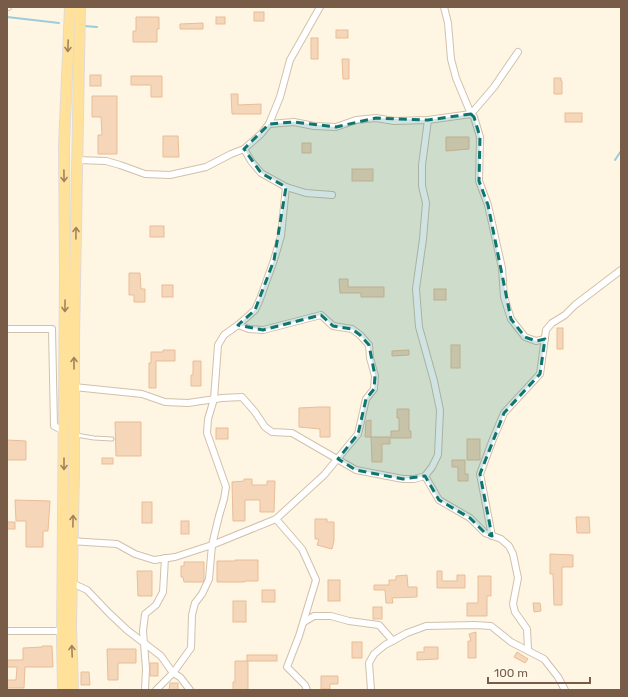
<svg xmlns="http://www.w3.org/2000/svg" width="628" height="697" font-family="Rubik,sans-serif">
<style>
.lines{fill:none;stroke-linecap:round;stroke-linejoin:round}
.stream{stroke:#9bccdc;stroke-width:2}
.building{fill:#f5d6b8;stroke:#e9bd97}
.lane-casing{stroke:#d2c0ab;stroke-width:5}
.street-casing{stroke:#d2c0ab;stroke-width:8}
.primary-casing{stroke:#e1dbd7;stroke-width:12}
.lane{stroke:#fff;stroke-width:3}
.street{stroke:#fff;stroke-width:6}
.primary{stroke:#ffe199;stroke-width:10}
.oneway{stroke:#a08460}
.marked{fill:#0f766e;fill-opacity:0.2;stroke:#0f766e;stroke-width:3;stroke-dasharray:8 5;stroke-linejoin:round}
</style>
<rect width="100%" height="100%" fill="#fef6e3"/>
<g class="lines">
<g class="stream">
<path d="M7,17L59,23"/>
<path d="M84,26L97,27"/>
<path d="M615,160L621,151"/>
</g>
</g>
<g class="building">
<rect x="254" y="12" width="10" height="9"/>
<path d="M136,17H159V29H157V42H133V31H136Z"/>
<rect x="216" y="17" width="9" height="7"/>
<path d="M203,23V29H180V24Z"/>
<rect x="336" y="30" width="12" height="8"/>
<rect x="311" y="38" width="7" height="21"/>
<path d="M342,59H349V79H343Z"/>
<rect x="90" y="75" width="11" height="11"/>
<path d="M131,76H162V97H151V85H131Z"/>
<path d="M554,78H561V81H562V94H554Z"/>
<path d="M231,94H238V105L261,104V114H232Z"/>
<path d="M92,96H117V154H98V135H102L101,117H92Z"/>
<rect x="565" y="113" width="17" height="9"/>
<path d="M163,136H178L179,157H163Z"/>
<path d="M446,137H469V149L446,151Z"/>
<rect x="302" y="143" width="9" height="10"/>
<rect x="352" y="169" width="21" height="12"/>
<rect x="150" y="226" width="14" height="11"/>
<path d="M129,273H140L141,289H145V302H134V295H129Z"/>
<path d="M339,279H348V287H384V297H361V293H340Z"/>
<rect x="162" y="285" width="11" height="12"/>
<rect x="434" y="289" width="12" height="11"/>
<rect x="557" y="328" width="6" height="21"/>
<rect x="451" y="345" width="9" height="23"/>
<path d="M163,350H175V361H156V388H149V363H151V352H163Z"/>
<path d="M409,350V355L392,356V351Z"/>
<path d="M193,361H201V386H191V375H193Z"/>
<path d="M319,407H330V437H320V429L299,427V408Z"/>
<path d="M397,409H409V431H411V438H391V431H399V418H397Z"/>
<path d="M371,420V437H365L366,421Z"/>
<path d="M115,422H141V456H116Z"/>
<rect x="216" y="428" width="12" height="11"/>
<path d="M371,437H390V444H382V462H372Z"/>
<rect x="467" y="439" width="13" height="21"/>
<path d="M7,440L26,441V460H7Z"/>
<rect x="102" y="458" width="11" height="6"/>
<path d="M452,460H465V474H468V481H458V467H452Z"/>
<path d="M244,479H252V485H267V481H275L274,512H260V500H245V521H233L232,482L244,481Z"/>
<path d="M15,500L50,501L48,531H43V547H26V521H16Z"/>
<rect x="142" y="502" width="10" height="21"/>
<path d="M576,517H589L590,533H577Z"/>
<path d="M315,519H327V522H334V541L332,549L317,545L319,539H315Z"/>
<rect x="181" y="521" width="8" height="13"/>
<rect x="7" y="522" width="8" height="7"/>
<path d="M550,554L573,555V567H562V605H554L553,574H550Z"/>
<path d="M235,560H258V581H245V582H217V561H235Z"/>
<path d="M184,562H204V579L203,582H184L183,577H181V566H184Z"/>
<path d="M137,571H152V596H138Z"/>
<path d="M437,571H442V581H457V575H465V588H437Z"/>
<path d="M407,575L408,587H417V597L392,598L393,603H386L385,590H374V585H389V580H396V576Z"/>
<path d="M478,576H491V596H487V616H467V603H478Z"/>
<rect x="328" y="580" width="12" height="21"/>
<rect x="262" y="590" width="13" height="12"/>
<rect x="233" y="601" width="13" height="21"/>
<path d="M533,603H540L541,611L534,612Z"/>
<rect x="373" y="607" width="9" height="12"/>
<path d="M476,632V658H468V641H471L469,634Z"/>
<rect x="352" y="642" width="10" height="16"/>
<path d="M42,646H52L53,667H25L24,688H7V680H16L17,667H7V660H23V648L42,647Z"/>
<path d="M424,647H438V659L417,660V652H424Z"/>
<path d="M107,649H136V663H118V680H108Z"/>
<path d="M517,652L528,659L525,663L514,657Z"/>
<rect x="247" y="655" width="30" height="6"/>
<path d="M235,661H248V690H233V682H235Z"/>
<rect x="150" y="663" width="8" height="13"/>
<path d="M81,672H89L90,685H81Z"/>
<path d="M321,676H338V684H330V689H321Z"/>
<path d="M170,683H178V690H169Z"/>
</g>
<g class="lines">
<g class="lane-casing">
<path id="lane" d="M76,435L94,438L112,439"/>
</g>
<g class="street-casing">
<g id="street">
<path d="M7,7H8"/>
<path d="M444,7L448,23L451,59L456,78L471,114L474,117L480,137L479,181L488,205L502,268L504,297L511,319L525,337L536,341L545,339"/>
<path d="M269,124L294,122L314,126L336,127L356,120L376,118L394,121L428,120L471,114L494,87L518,52"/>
<path d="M244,149L251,161L261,173L286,187L306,193L332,195"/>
<path d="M77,160L106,161L120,165L145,174L170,175L206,167L231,154L244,149L261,134L269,124L280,97L290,60L320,7"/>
<path d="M7,329H52L54,426L64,431"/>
<path d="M74,387L142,394L165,402L188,403L222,398L242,397L255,412L265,427L272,432L292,433L356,470L403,479H414L425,476L432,467L438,455L440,410L434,381L419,327L416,289L423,239L426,203L422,186V165L428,120"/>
<path d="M425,476L439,500L470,518L485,533L501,539L509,546L513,554L518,578L513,604L515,612L527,629L528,649"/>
<path d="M276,519L302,549L316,580L299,636L287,667L305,685L307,690"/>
<path d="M492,536L480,474L493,439L504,413L540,374L546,330L552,323L565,315L575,305L621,270"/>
<path d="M70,541L117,544L135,554L154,560L175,557L212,545L276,519L324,475L358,434L366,399L374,389L375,376L370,358L369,345L360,335L352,329L333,326L321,315L263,330L249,329L238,325"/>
<path d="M70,584L72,583L87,590L109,613L127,630L161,656L173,673L180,677L190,690"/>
<path d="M304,622L314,616H331L349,621L379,625L393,641"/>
<path d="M7,631H62"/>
<path d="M145,690L146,669L143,631L145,614L156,605L163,592L165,558"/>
<path d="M156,690L173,673L191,648L192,615L195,603L202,594L209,579L212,545L219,516L224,499L226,487L207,433L208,419L214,399L218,345L224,335L238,325L255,310L260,299L274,260L281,236L286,187"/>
<path d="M371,690L369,663L374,654L385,645L407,633L426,626L475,625L491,626L511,642L544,659L558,677L565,690"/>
</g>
</g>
<g class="primary-casing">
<g id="primary">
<path d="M63,690L62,639L65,274L64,145L70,7"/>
<path d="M73,690L71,626L74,474V339L80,7"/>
</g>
</g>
<use href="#lane" class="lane"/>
<use href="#street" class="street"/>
<use href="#primary" class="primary"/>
</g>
<defs><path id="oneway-shaft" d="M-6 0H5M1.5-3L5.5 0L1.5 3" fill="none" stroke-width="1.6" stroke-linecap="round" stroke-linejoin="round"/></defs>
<g class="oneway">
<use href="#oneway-shaft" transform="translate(68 46) rotate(92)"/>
<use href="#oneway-shaft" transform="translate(64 176) rotate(89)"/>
<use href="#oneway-shaft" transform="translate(76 233) rotate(-89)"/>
<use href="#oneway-shaft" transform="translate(65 306) rotate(91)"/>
<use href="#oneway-shaft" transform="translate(74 363) rotate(-90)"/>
<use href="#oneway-shaft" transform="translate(64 464) rotate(90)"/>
<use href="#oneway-shaft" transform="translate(73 521) rotate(-89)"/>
<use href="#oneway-shaft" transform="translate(72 651) rotate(-92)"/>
</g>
<path class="marked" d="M471,114L474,117L480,137L479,181L488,205L511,319L525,337L536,341L545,339L540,374L504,413L480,474L492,536L485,533L470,518L439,500L425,476L403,479L356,470L338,459L358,434L366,399L374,389L375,376L369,345L360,335L352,329L333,326L321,315L263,330L238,325L255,310L274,260L286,187L261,173L244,149L269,124L294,122L336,127L376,118L428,120Z"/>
<rect width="628" height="697" fill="none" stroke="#785c47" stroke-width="16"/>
<path d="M488 677v6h102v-6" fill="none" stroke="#785c47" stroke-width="2"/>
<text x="494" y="677" font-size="12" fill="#785c47" stroke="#fff9eb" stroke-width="3" paint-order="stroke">100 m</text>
</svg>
